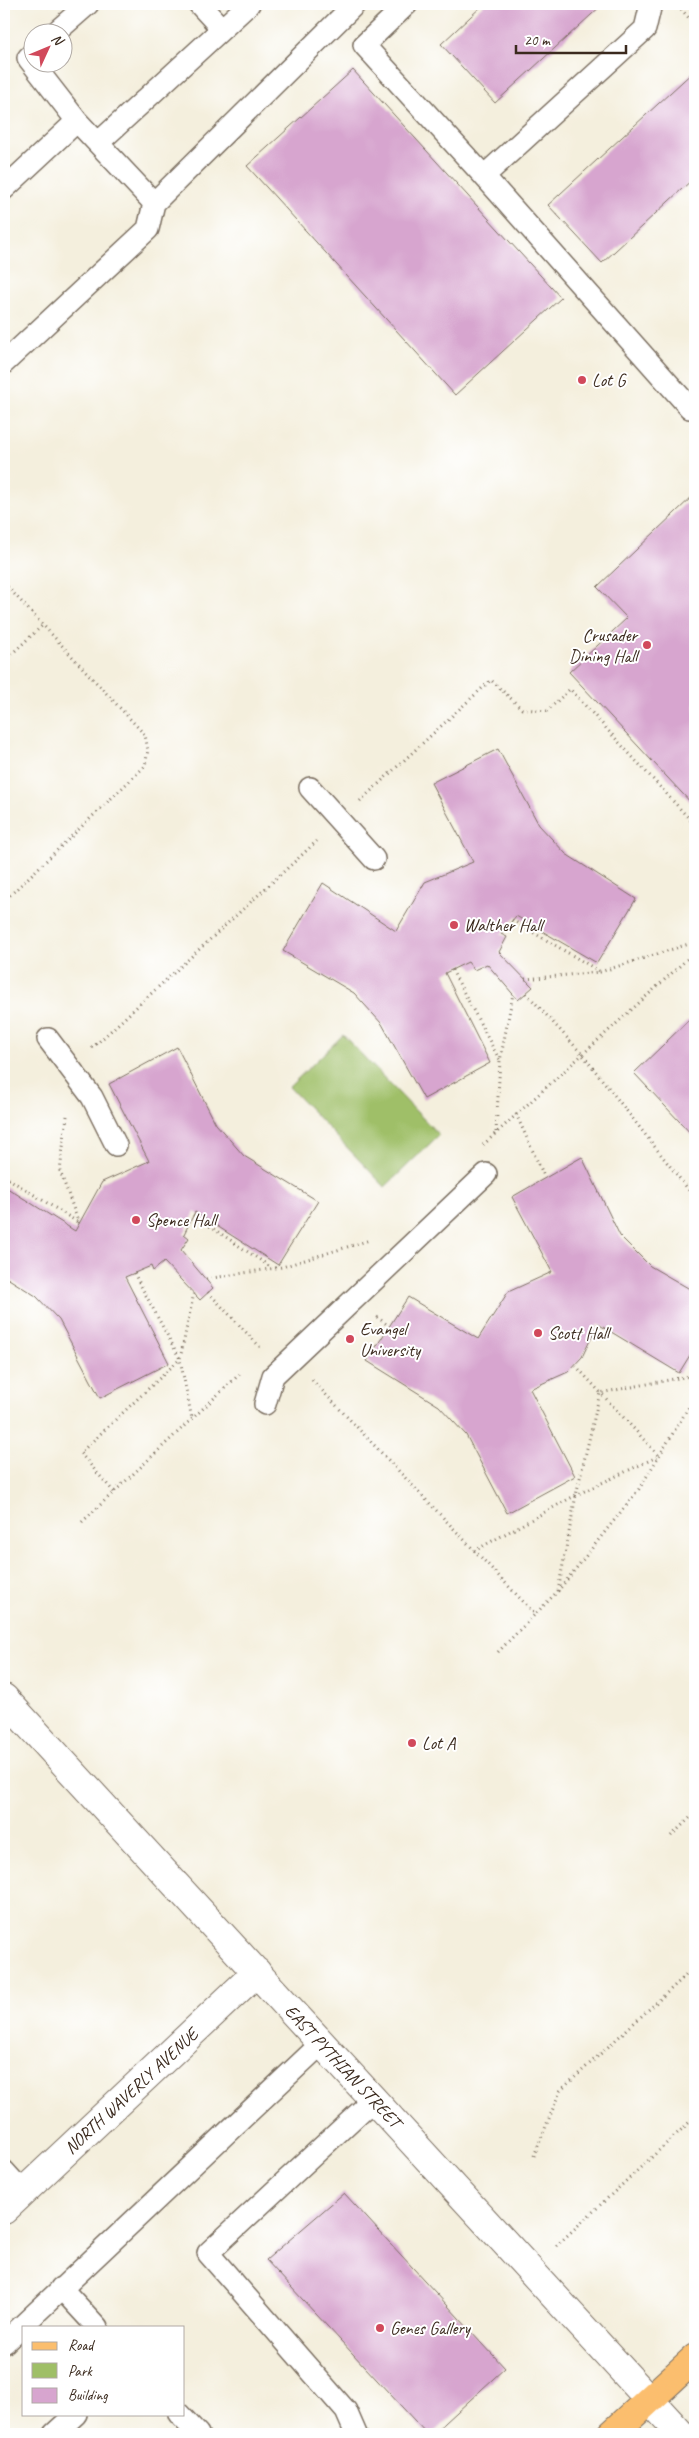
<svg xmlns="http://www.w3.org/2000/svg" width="699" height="2438" font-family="Caveat,sans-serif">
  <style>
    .green { fill: #9fbf67; stroke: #6d7442 }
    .building { fill: #d7a5cf }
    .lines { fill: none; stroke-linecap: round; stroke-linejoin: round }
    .service-casing { stroke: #7c6f61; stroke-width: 24 }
    .minor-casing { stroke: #7c6f61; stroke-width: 30 }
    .primary-casing { stroke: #7c6f61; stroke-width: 30 }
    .path { stroke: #7c6f61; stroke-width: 3; stroke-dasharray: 1 4; stroke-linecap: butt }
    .service { stroke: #fff; stroke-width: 21 }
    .minor { stroke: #fff; stroke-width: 28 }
    .primary { stroke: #fbbe6e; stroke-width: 28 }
    .poi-dot { fill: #d1495b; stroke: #fff; stroke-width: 2 }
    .labels { text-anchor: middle; stroke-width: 4; stroke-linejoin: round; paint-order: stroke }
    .poi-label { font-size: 18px; fill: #3b2a1e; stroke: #fff; text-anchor: start }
    .street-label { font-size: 18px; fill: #3b2a1e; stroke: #fff }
  </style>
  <rect width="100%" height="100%" fill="#fff"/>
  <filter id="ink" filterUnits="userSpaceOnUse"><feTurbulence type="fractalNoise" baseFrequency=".02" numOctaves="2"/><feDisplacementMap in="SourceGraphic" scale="10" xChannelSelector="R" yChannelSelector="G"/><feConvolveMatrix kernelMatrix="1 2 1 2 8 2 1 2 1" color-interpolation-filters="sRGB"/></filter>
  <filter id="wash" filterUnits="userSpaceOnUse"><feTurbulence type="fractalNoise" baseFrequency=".0096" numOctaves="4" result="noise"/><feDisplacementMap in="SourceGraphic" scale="20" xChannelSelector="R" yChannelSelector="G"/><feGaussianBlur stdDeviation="1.12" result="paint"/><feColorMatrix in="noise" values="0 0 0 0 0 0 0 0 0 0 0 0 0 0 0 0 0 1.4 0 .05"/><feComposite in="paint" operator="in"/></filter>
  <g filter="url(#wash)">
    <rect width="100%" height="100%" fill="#f4efdd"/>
    <path class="green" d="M343,1035L439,1135L385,1187L289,1087Z"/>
    <g id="blocks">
      <path class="building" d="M484,4H603L495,103L441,44Z
        M353,70L561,298L455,395L247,166Z
        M695,70V177L602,263L548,205Z
        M695,494V807L569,672L627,618L597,587Z
        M498,749L539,825L566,854L636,899L597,963L516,916L501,934L507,937L499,952L533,987L518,1000L487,964L474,970L468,962L445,973L490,1063L424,1099L382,1024L354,993L283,951L323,883L396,931L425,882L473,862L431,783Z
        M695,1014V1138L634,1073Z
        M177,1047L216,1124L244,1156L318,1201L278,1265L195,1212L184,1234L189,1238L181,1250L213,1288L200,1300L164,1262L153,1271L151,1266L125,1277L169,1363L100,1398L59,1320L36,1296L4,1276V1186L75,1231L102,1182L149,1161L109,1084Z
        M582,1157L620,1236L650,1266L695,1292V1347L679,1373L598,1324L582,1357L568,1372L530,1389L575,1476L507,1513L466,1435L439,1406L367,1361L408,1297L478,1339L508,1292L552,1272L512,1197Z
        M344,2193L505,2368L433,2434H427L266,2260Z"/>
    </g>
  </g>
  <g filter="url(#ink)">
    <use href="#blocks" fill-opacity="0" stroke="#7c6f61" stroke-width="1"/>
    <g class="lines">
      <g class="service-casing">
        <path id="service" d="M407,4L364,45L484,176L645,29L651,4
          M222,29L249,4
          M56,32L88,4
          M32,54L28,58L77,121
          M98,143L222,29L199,4
          M484,176L690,408
          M4,189L77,121L154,203L148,229L4,363
          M154,203L355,4
          M310,788L374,859
          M48,1039L92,1097L116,1145
          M265,1404L273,1376L486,1174
          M4,2171L23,2192
          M61,2288L97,2327
          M4,2343L322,2043
          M179,2414L198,2434
          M54,2434L76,2414
          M356,2434L346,2411L208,2253L374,2099"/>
      </g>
      <g class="minor-casing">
        <path id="minor" d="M4,1698L681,2434
          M4,2210L257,1972"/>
      </g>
      <g class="primary-casing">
        <path id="primary" d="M612,2434L695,2358"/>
      </g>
      <path class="path" d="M681,9L695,25
        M4,583L145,735L148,750L145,766L4,901
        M4,661L43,625
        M360,801L491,680L522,709L547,711L570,689L695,825
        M512,920L599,971
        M452,970L500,1061
        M525,979L600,972L695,942
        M526,993L582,1054L695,1198
        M92,1048L317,841
        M516,1114L545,1178
        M67,1116L60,1171L79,1224
        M496,1132L500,1061L513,994
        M483,1145L695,952
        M4,1176L79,1223
        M193,1215L272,1268
        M134,1273L180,1359L192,1419
        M206,1279L282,1267L370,1240
        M208,1292L260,1347
        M377,1317L389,1326
        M312,1380L535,1614
        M114,1492L80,1453L180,1359L194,1293
        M82,1522L242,1372
        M474,1551L576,1495L659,1456L575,1365
        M558,1591L576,1495L600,1393L695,1375
        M498,1652L558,1591L639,1489L695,1397
        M671,1836L695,1813
        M534,2156L560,2091L695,1967
        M556,2246L695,2117"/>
      <use href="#service" class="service"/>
      <use href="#minor" class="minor"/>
      <use href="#primary" class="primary"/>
    </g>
  </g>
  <g class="poi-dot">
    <circle cx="582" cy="380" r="5"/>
    <circle cx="647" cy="645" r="5"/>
    <circle cx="454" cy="925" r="5"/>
    <circle cx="136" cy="1220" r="5"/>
    <circle cx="538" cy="1333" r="5"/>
    <circle cx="350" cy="1339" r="5"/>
    <circle cx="412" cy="1743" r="5"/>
    <circle cx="380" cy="2328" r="5"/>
  </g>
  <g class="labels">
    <g class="poi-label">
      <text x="592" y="386">Lot G</text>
      <text x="637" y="641" text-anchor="end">Crusader<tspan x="637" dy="21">Dining Hall</tspan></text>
      <text x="464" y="931">Walther Hall</text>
      <text x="146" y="1226">Spence Hall</text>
      <text x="360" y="1335">Evangel<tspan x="360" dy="21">University</tspan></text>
      <text x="548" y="1339">Scott Hall</text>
      <text x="422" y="1749">Lot A</text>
      <text x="390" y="2334">Genes Gallery</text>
    </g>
    <g class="street-label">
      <text transform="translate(343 2066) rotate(47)" y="6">EAST PYTHIAN STREET</text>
      <text transform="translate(131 2091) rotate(-43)" y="6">NORTH WAVERLY AVENUE</text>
    </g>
  </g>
  <rect width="699" height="2438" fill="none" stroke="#fff" stroke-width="20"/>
  <rect x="22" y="2326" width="162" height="90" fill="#ffffff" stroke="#b1aaa5"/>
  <rect x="32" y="2342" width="25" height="8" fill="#fbbe6e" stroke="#b1aaa5"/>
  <text x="68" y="2350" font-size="15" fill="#3b2a1e">Road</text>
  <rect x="32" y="2363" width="25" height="15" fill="#9fbf67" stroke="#b1aaa5"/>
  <text x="68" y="2376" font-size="15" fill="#3b2a1e">Park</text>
  <rect x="32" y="2388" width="25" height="15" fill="#d7a5cf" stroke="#b1aaa5"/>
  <text x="68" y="2400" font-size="15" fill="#3b2a1e">Building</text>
  <g transform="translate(48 48) rotate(46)"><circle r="24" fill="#ffffff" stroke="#b1aaa5"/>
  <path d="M0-4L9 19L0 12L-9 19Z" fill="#d1495b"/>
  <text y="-8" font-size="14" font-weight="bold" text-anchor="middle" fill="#3b2a1e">N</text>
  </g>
  <path d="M516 45v8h110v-8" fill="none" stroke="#3b2a1e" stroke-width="2.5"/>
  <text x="524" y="45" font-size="15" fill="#3b2a1e" stroke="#ffffff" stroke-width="4" paint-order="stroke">20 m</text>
</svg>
